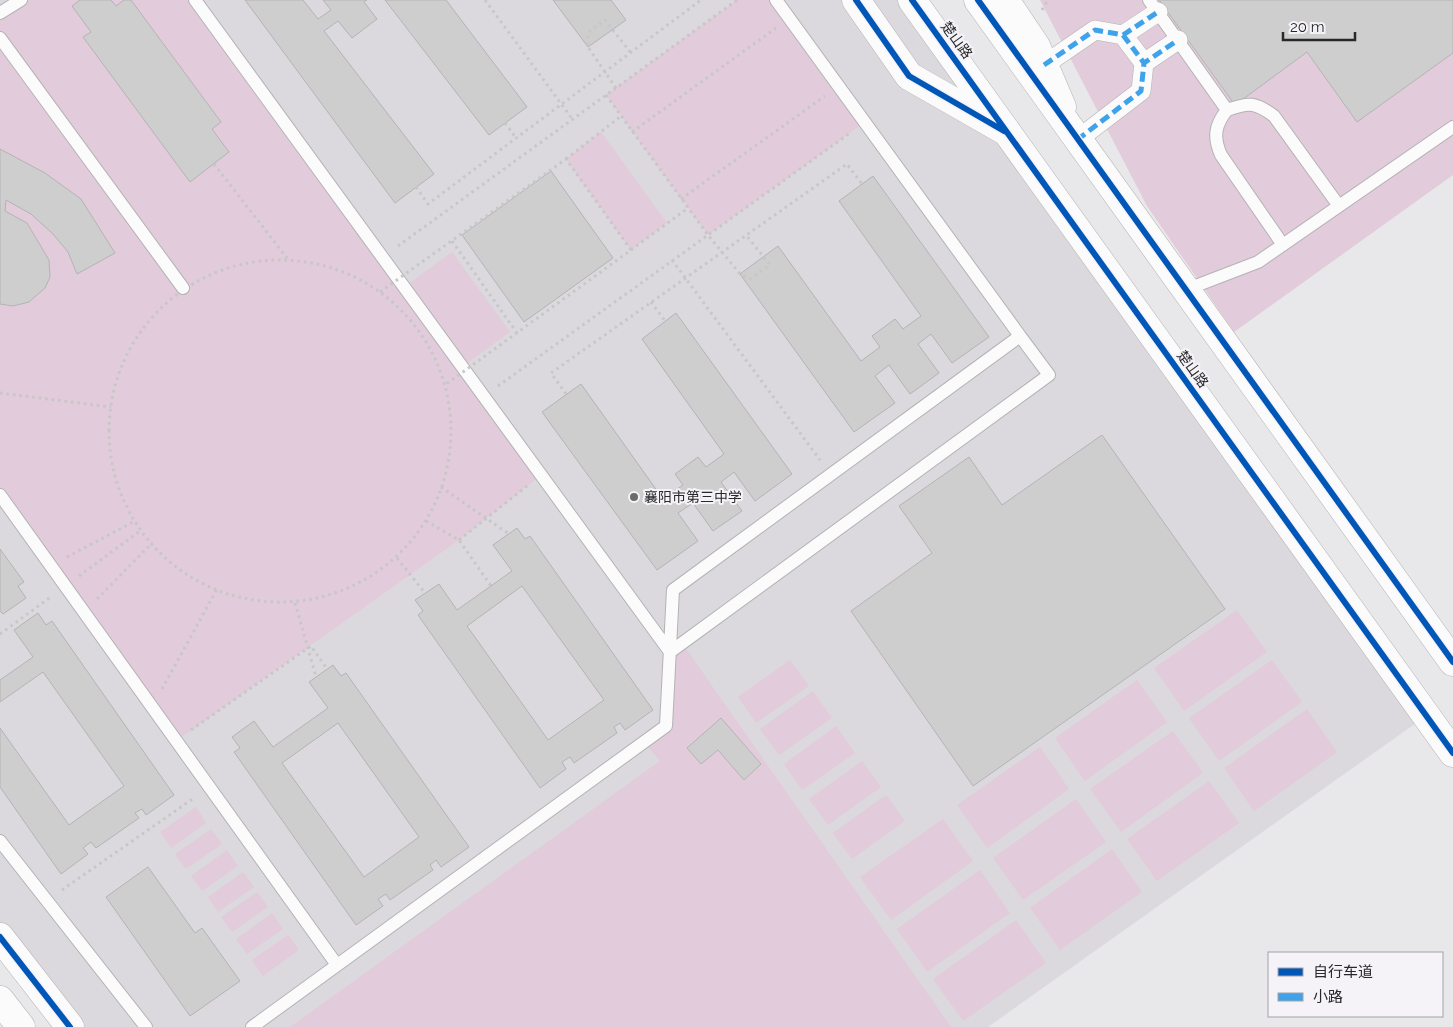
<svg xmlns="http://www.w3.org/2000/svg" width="1453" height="1027" font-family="Raleway,'Noto Sans SC',sans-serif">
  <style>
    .built { fill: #dbd9de }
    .green { fill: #e2cbda }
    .building { fill: #cfcecf; stroke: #b4b3b4; fill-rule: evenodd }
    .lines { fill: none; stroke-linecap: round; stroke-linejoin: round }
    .service-casing { stroke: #b3b3b4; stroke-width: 14 }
    .pedestrian-casing { stroke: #b3b3b4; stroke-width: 20 }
    .tertiary-casing { stroke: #b3b3b4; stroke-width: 29 }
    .secondary-casing { stroke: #b3b3b4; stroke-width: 29 }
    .path { stroke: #c7c7c8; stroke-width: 3; stroke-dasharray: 2.5 4; stroke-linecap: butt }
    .service { stroke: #fcfbfc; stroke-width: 12 }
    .pedestrian { stroke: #fcfbfc; stroke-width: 19 }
    .tertiary { stroke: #fcfbfc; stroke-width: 28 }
    .secondary { stroke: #fcfbfc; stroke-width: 28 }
    .path-bridge { stroke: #c7c7c8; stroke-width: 3; stroke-dasharray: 2.5 4; stroke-linecap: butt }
    .quiet { stroke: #3ea3eb; stroke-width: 5; stroke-dasharray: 10 5; stroke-linecap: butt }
    .cycleway-casing { stroke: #f5f3f7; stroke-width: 9 }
    .cycleway { stroke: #0057b8; stroke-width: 6 }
    .poi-dot { fill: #6c6b6d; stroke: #f5f3f7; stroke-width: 2 }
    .labels { text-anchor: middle; stroke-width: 4; stroke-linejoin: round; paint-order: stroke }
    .street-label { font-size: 14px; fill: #29282a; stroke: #f5f3f7 }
    .poi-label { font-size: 14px; fill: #29282a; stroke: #f5f3f7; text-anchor: start }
  </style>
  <rect width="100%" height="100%" fill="#e8e7e9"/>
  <path class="built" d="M0,0H915L1426,716L988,1027H70L0,937Z"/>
  <path class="green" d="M21,0H195L404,287L452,252L510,332L462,367L541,475L459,540L176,741L0,495V13Z
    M737,0H776L865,122L708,235L606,95Z
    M1040,0H1453V175L1234,332L1147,206Z
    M601,132L667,223L631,250L566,159Z
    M1237,610L1267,652L1184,711L1154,668Z
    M682,643L951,1027H290L660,761L644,742L666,723L670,652Z
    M790,660L809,686L756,723L738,697Z
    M1272,660L1302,702L1219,761L1189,718Z
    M1137,680L1167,722L1085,781L1055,738Z
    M813,691L832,718L779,755L760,729Z
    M1307,709L1337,752L1254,811L1224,768Z
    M836,726L855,753L802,790L784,764Z
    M1173,731L1203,773L1121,832L1090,789Z
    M1040,747L1069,789L987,848L957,805Z
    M862,761L881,787L828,825L809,799Z
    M1209,781L1239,823L1157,881L1127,839Z
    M886,795L905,821L852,859L833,833Z
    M1076,799L1106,842L1023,900L993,858Z
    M196,807L206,823L171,848L160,832Z
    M943,819L973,861L891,920L860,877Z
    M211,829L222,844L186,869L175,854Z
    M1112,849L1142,892L1060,950L1030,908Z
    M227,850L238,866L202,891L191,876Z
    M980,870L1010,913L927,972L897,929Z
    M243,872L254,887L218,912L208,897Z
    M257,892L268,907L232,932L221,917Z
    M272,913L283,929L247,954L236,939Z
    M1016,920L1046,963L963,1021L933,979Z
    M288,935L299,950L263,976L252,960Z"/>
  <path class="building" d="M80,0H111L116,6L124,0H131L221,122L212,129L229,152L190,182L83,37L91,32L72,6Z
    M245,0H303L318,19L331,10L323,0H367L364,2L377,19L352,38L338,21L324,31L434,174L395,203Z
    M385,0H446L527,107L489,135Z
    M553,0H611L626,20L588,47Z
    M1159,0H1453V53L1357,122L1307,52L1235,105Z
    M0,149L45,173L81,199L115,253L77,274L68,252L53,234L31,214L6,200L5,211L27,223L49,260L50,277L45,288L29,302L13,306L0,304Z
    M551,171L613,258L524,322L462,235Z
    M873,176L989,337L952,363L931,334L918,344L939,373L910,394L889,365L875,376L895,403L854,432L740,274L778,246L861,361L880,347L872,336L895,319L903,329L921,316L839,201Z
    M676,313L792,474L755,501L734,472L721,482L742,511L713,531L693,503L678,513L698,541L657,570L542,412L581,384L663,499L683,485L675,474L698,457L706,467L724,454L642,339Z
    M1102,435L1225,609L973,786L851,611L932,553L899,506L969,457L1002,505Z
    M517,528L525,539L530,536L653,710L625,730L620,723L614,727L617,733L574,763L570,757L562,762L566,769L540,788L418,615L423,611L415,600L439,584L457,610L512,571L493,545ZM522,586L604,700L548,740L467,626Z
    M0,549L24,582L18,586L26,598L3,614L0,611Z
    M38,613L46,625L52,621L174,795L146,815L142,809L135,813L139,818L96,848L91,842L83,848L88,854L61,874L0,787V728L69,825L124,786L43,672L0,702V680L33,657L14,630Z
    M333,665L341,676L346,673L469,847L441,867L436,860L430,865L433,870L390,900L386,894L378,899L383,906L356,925L234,752L240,748L232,737L254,721L273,747L328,708L309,682ZM338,723L419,837L364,877L282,763Z
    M721,718L761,764L744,780L718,750L701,764L687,748Z
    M148,867L195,933L202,928L240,981L190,1016L106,897Z"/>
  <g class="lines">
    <g class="service-casing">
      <path id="service" d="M195,0L670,652L1049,375L1020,336
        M1149,0L1227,110C1215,125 1213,137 1221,155L1283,245
        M0,13L21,0
        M0,38L183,288
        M1227,110C1249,102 1255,102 1274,116L1339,206
        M1185,290L1258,262L1453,127
        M0,495L337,965
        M0,841L146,1027
        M252,1027L666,726L673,590L1020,336L776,0"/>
    </g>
    <g class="pedestrian-casing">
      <path id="pedestrian" d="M1123,35L1144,63
        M1044,65L1095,30L1123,35L1158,12
        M1077,140L1141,91L1144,63L1178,40"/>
    </g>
    <g class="tertiary-casing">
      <path id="tertiary" d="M856,0L909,76L1007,132
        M1005,0L1036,46L1062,107
        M0,937L70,1027
        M0,1000L21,1027"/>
    </g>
    <g class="secondary-casing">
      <path id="secondary" d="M912,0L1453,753
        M978,0L1453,662"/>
    </g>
    <path class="path" d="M485,0L573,120
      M1042,10L1048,0
      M616,88L588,47V33L605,20L631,53
      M606,95L708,235L740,274L750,279L770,265L746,235
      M505,123L516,138
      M632,132L776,28
      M566,159L621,116
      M214,164L287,258
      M681,199L825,96
      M452,241L517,333
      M398,246L737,0
      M631,250L688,208
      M672,260L820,460
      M109 431a171 171 0 1 1 342 0a171 171 0 1 1-342 0Z
      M651,302L665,321
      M498,386L850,133
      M0,393L111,407
      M426,521L459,540L491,586
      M459,540L527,486
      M67,557L135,521
      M397,558L425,593
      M79,576L140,531
      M97,599L152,543
      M0,634L52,596
      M162,689L217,589
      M191,730L311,646L327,669
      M62,890L194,798"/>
    <use href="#service" class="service"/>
    <use href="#pedestrian" class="pedestrian"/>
    <use href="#tertiary" class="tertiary"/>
    <use href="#secondary" class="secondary"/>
    <path class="path-bridge" d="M416,187L428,204L701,0
      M380,292L566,159L631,250L445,385
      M566,394L551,373L847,164L862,184
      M441,487L509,534
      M295,603L316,677"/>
    <path class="quiet" d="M1123,35L1144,63
      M1044,65L1095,30L1123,35L1158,12
      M1077,140L1141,91L1144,63L1178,40"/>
    <g class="cycleway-casing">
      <path id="cycleway" d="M856,0L909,76L1004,131
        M912,0L1453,753
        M978,0L1453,662
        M0,937L70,1027"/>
    </g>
    <use href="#cycleway" class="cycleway"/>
  </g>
  <circle class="poi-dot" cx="634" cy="497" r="5"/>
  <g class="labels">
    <g class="street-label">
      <text transform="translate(957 40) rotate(54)" y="5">楚山路</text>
      <text transform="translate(1193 369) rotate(54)" y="5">楚山路</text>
    </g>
    <g class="poi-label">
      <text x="644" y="502">襄阳市第三中学</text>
    </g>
  </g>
  <rect x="1268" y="952" width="175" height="65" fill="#f5f3f7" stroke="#a3a2a5"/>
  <rect x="1278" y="968" width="25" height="8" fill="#0057b8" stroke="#a3a2a5"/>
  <text x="1313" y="977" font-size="15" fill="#29282a">自行车道</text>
  <rect x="1278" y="993" width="25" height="8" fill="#3ea3eb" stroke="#a3a2a5"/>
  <text x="1313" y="1002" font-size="15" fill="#29282a">小路</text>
  <path d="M1283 32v8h72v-8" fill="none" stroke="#29282a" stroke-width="2.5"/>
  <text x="1290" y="32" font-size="15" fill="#29282a" stroke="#f5f3f7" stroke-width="4" paint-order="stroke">20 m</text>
</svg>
